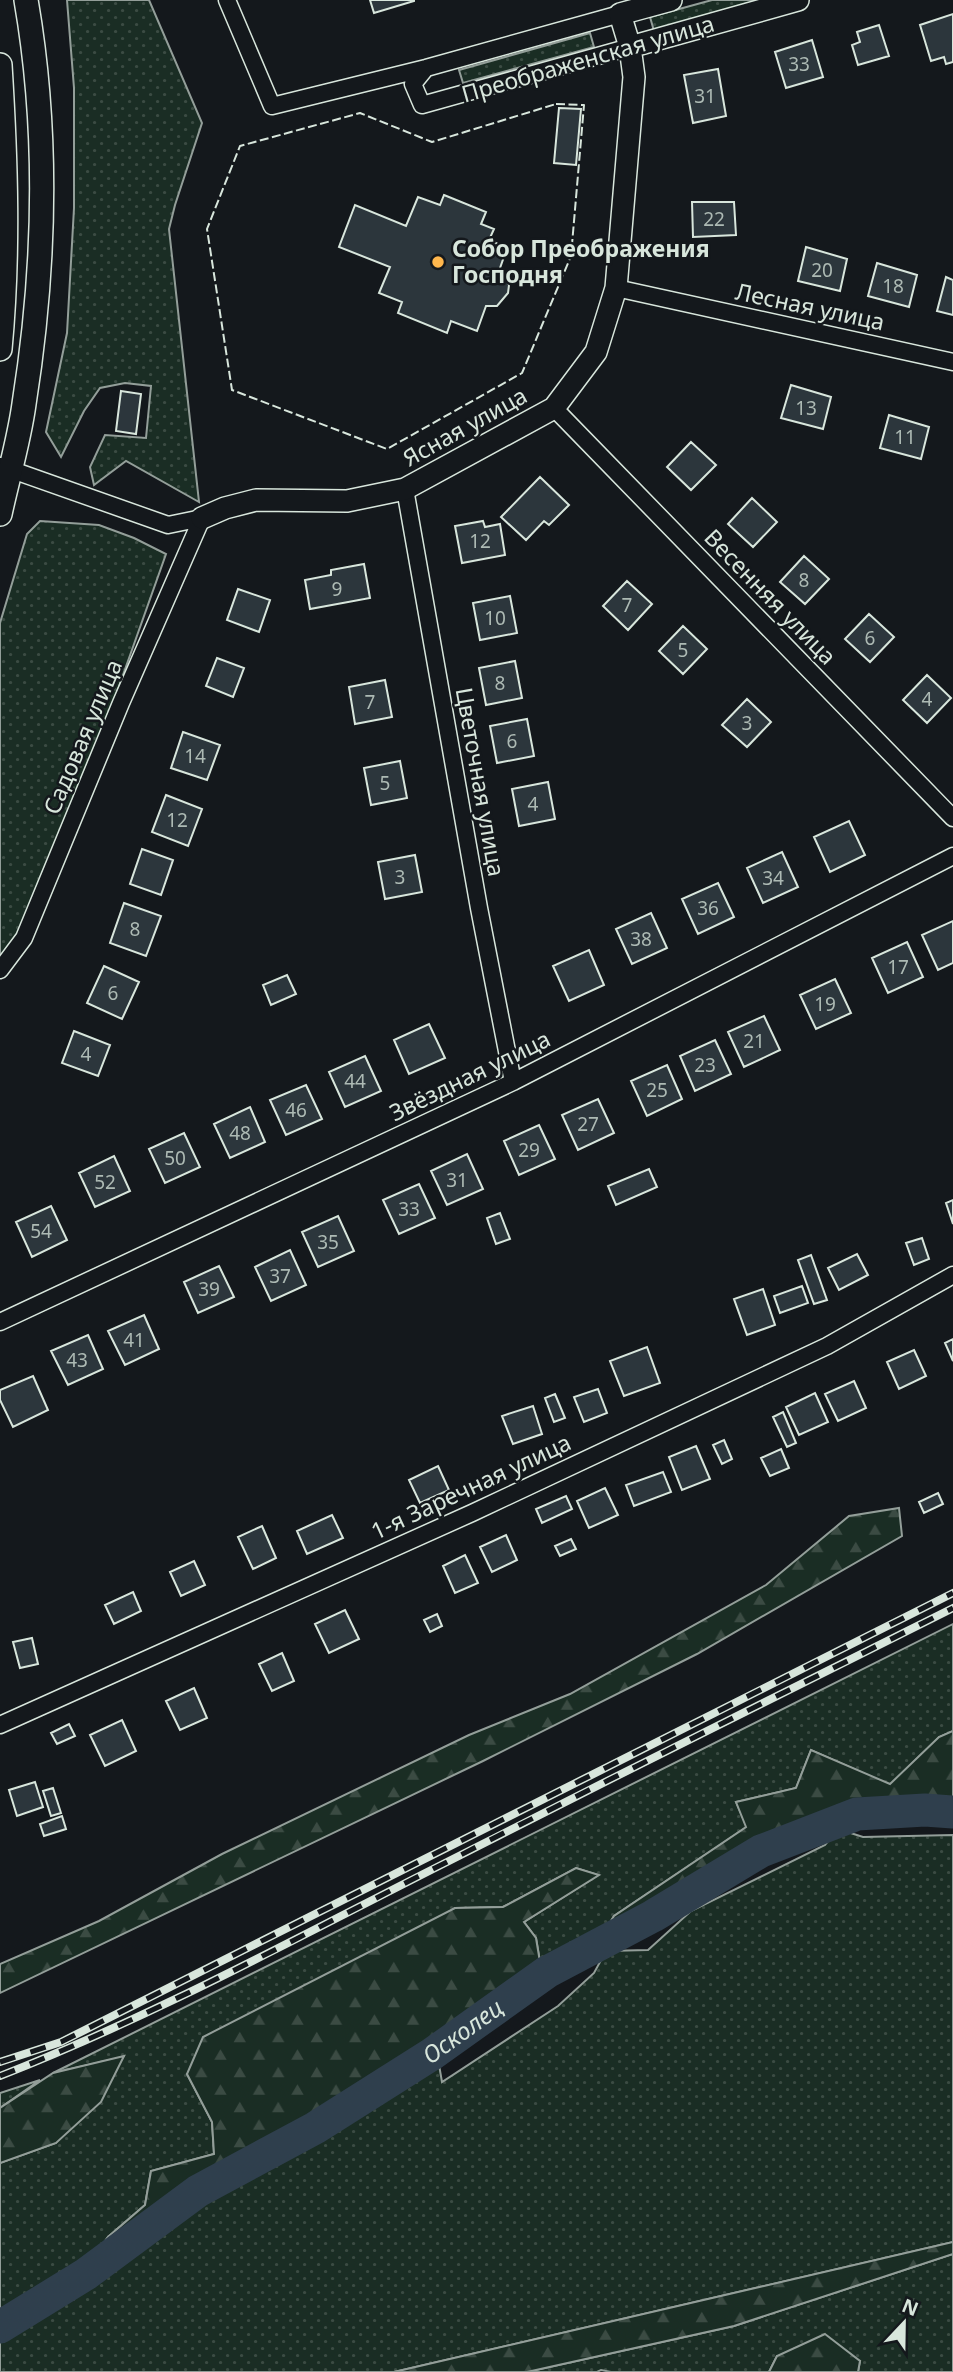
<svg xmlns="http://www.w3.org/2000/svg" width="953" height="2372" font-family="'Noto Sans',sans-serif">
  <style>
    .green { fill: url(#green-dots); stroke: #939e99; stroke-width: 2 }
    .forest { fill: url(#forest-firs); stroke: #939e99; stroke-width: 2 }
    .lines { fill: none; stroke-linecap: round; stroke-linejoin: round }
    .river { stroke: #2f3f4d; stroke-width: 33 }
    .building { fill: #2c363c; stroke: #d8e6dc; stroke-width: 2 }
    .minor-casing { stroke: #d8e6dc; stroke-width: 19 }
    .tertiary-casing { stroke: #d8e6dc; stroke-width: 24 }
    .secondary-casing { stroke: #d8e6dc; stroke-width: 26 }
    .minor { stroke: #14181c; stroke-width: 16 }
    .tertiary { stroke: #14181c; stroke-width: 21 }
    .secondary { stroke: #14181c; stroke-width: 23 }
    .rail-casing { stroke: #d8e6dc; stroke-width: 8 }
    .rail { stroke: #14181c; stroke-width: 5; stroke-dasharray: 16; stroke-linecap: butt }
    .fence { stroke: #d8e6dc; stroke-width: 2; stroke-dasharray: 9 3.5; stroke-linecap: butt }
    .poi-dot { fill: #ffb74d; stroke: #14181c; stroke-width: 2.5 }
    .labels { text-anchor: middle; stroke-width: 5; stroke-linejoin: round; paint-order: stroke }
    .number-label { font-size: 19px; fill: #adbab4 }
    .street-label { font-size: 23px; fill: #d8e6dc; stroke: #14181c }
    .poi-label { font-size: 23px; font-weight: bold; fill: #d8e6dc; stroke: #14181c; text-anchor: start }
    .water-label { font-size: 24px; font-style: italic; fill: #d8e6dc; stroke: #14181c }
  </style>
  <defs>
    <pattern id="green-dots" width="8" height="8" patternUnits="userSpaceOnUse" patternTransform="scale(1.75)"><rect width="8" height="8" fill="#1a2d24"/><path d="M2 2h.1M6 6h.1" fill="none" stroke="#3b4b43" stroke-width="1.8" stroke-linecap="round"/></pattern>
    <pattern id="forest-firs" width="22" height="20" patternUnits="userSpaceOnUse" patternTransform="scale(1.75)"><rect width="22" height="20" fill="#1a2d24"/><path d="M5 1l3.5 6h-7zM16 11l3.5 6h-7z" fill="#3b4b43"/></pattern>
  </defs>
  <rect width="100%" height="100%" fill="#14181c"/>
  <path class="green" d="M67,0H149L202,123L175,205L169,229L199,502L126,461L94,485L90,467L105,435L146,438L151,386L125,383L100,388L84,411L61,457L46,432L67,333L74,208V88Z
    M712,0H766L654,31L650,17Z
    M590,33L594,47L463,83L459,70Z
    M40,521L99,525L134,538L166,554L63,844L0,970V623L27,534Z
    M953,1624V1731L939,1737L890,1785L811,1750L796,1788L736,1802L747,1827L614,1916L601,1938L541,1968L536,1938L524,1922L598,1875L576,1868L503,1907L455,1908L187,2074L212,2122L214,2154L151,2171L145,2205L108,2237L101,2247L104,2251L89,2260L70,2278L0,2321V2163L56,2143L123,2057L53,2073Z
    M838,1829L863,1837L953,1835V2242L394,2372H0V2331L92,2276L204,2195L318,2132L438,2059L442,2082L558,2006L594,1973L606,1951L648,1950L691,1911L825,1845Z
    M40,2080L0,2108V2093Z
    M953,2254V2372H858L860,2361L777,2356L769,2372H611L601,2370L597,2372H527L734,2326Z"/>
  <path class="forest" d="M899,1508L902,1536L697,1654L483,1761L0,1993V1964L99,1921L222,1854L469,1735L570,1694L766,1585L849,1516Z
    M953,1731V1807L856,1809L757,1847L651,1912L601,1938L614,1916L746,1827L736,1802L796,1788L811,1750L890,1784L939,1737Z
    M576,1868L599,1875L524,1922L536,1938L541,1968L428,2048L313,2122L195,2187L104,2251L101,2247L108,2237L145,2205L151,2171L214,2154L212,2122L187,2074L203,2037L455,1908L503,1907Z
    M124,2056L101,2102L56,2143L0,2163V2108L53,2073Z
    M953,2242V2254L734,2326L527,2372H394Z
    M825,2334L860,2361L858,2372H769L777,2356Z"/>
  <g class="lines">
    <path class="river" id="s1" d="M0,2327L86,2274L198,2191L315,2128L432,2054L547,1972L653,1916L761,1851L857,1814L925,1810L953,1812"/>
  </g>
  <path class="building" d="M370,0H414V1L374,13Z
    M953,14V62L946,64L944,57L931,61L920,25Z
    M879,25L889,56L858,65L852,45L860,42L857,32Z
    M812,40L823,77L786,88L775,52Z
    M718,69L726,116L693,123L684,75Z
    M559,108L581,109L576,165L554,163Z
    M444,195L486,212L481,224L494,229L489,240L507,248L499,271L506,277L509,285L508,293L497,306H486L477,331L451,321L447,333L398,313L402,302L379,293L390,267L339,247L355,205L406,226L418,197L440,205Z
    M692,202H734L736,235L693,237Z
    M806,247L847,259L840,291L798,281Z
    M877,263L917,275L909,307L868,296Z
    M946,277L953,280V315L937,311Z
    M791,385L831,397L823,429L781,418Z
    M121,391L141,394L136,434L116,431Z
    M889,415L929,427L921,459L880,448Z
    M691,442L716,465L691,490L667,467Z
    M540,477L569,505L549,525L544,521L526,540L501,517Z
    M752,498L777,522L753,547L728,524Z
    M483,521L485,527L500,524L505,555L462,563L455,526Z
    M804,556L829,579L805,604L780,582Z
    M364,564L370,598L310,609L305,580L331,575V570Z
    M627,581L652,604L628,630L603,606Z
    M238,589L270,600L259,632L227,620Z
    M510,596L517,633L480,640L473,603Z
    M869,614L894,637L870,662L845,639Z
    M683,626L707,649L683,674L659,651Z
    M217,658L244,668L233,697L206,686Z
    M515,661L522,698L486,705L479,668Z
    M927,675L951,698L927,723L903,700Z
    M385,680L392,717L355,724L349,687Z
    M747,699L771,722L747,747L722,725Z
    M527,719L534,756L497,763L490,726Z
    M183,732L220,745L207,780L171,768Z
    M400,761L407,798L371,805L364,768Z
    M548,782L555,819L519,826L512,789Z
    M166,795L202,809L188,846L152,832Z
    M849,821L865,855L830,872L814,837Z
    M142,849L173,860L161,895L130,884Z
    M782,852L798,887L763,903L747,868Z
    M415,855L422,892L385,899L378,862Z
    M718,883L734,917L698,934L682,899Z
    M124,903L161,916L146,956L110,943Z
    M651,913L667,948L632,964L616,929Z
    M953,921V963L938,970L922,935Z
    M907,942L923,977L888,993L872,958Z
    M589,950L604,985L569,1001L553,966Z
    M104,966L139,982L122,1019L87,1003Z
    M287,975L296,994L271,1005L263,985Z
    M835,979L851,1013L816,1029L800,995Z
    M764,1016L780,1050L744,1067L728,1032Z
    M429,1024L445,1058L409,1074L394,1040Z
    M74,1031L110,1045L98,1076L62,1063Z
    M715,1040L731,1074L695,1091L680,1056Z
    M365,1056L381,1091L345,1107L329,1072Z
    M667,1065L682,1099L647,1116L631,1081Z
    M306,1085L322,1119L286,1135L270,1100Z
    M598,1099L614,1133L578,1150L562,1115Z
    M250,1107L265,1142L230,1158L214,1124Z
    M539,1125L555,1159L519,1175L504,1141Z
    M184,1133L200,1167L165,1183L149,1149Z
    M467,1154L483,1189L447,1205L431,1171Z
    M114,1156L130,1191L95,1207L79,1173Z
    M649,1169L657,1187L616,1205L608,1186Z
    M419,1184L435,1218L399,1234L383,1200Z
    M953,1200V1224L946,1203Z
    M51,1206L67,1240L32,1257L16,1222Z
    M500,1213L510,1239L496,1244L487,1218Z
    M338,1216L354,1251L318,1267L302,1232Z
    M922,1238L929,1259L914,1265L906,1243Z
    M290,1250L306,1285L271,1301L255,1267Z
    M857,1254L868,1275L839,1290L828,1268Z
    M811,1255L827,1300L814,1304L798,1260Z
    M219,1266L234,1297L198,1313L184,1282Z
    M802,1286L808,1303L780,1313L774,1296Z
    M763,1289L775,1325L747,1335L734,1299Z
    M144,1315L159,1349L125,1365L108,1331Z
    M88,1335L103,1369L68,1385L51,1351Z
    M953,1339V1361L945,1343Z
    M647,1347L660,1383L624,1396L610,1361Z
    M914,1350L926,1376L899,1389L887,1362Z
    M33,1376L48,1410L13,1427L0,1400V1390Z
    M854,1381L866,1408L838,1421L825,1394Z
    M598,1389L607,1413L584,1422L574,1397Z
    M815,1393L828,1422L799,1435L786,1407Z
    M555,1394L565,1418L554,1422L545,1398Z
    M533,1406L542,1434L513,1444L502,1416Z
    M783,1412L796,1443L787,1447L773,1417Z
    M724,1440L732,1459L722,1464L713,1445Z
    M696,1446L710,1479L682,1490L669,1457Z
    M781,1449L789,1468L770,1476L761,1458Z
    M438,1466L449,1490L420,1503L409,1480Z
    M663,1472L671,1492L634,1506L626,1485Z
    M605,1488L618,1515L589,1528L577,1501Z
    M938,1493L943,1504L924,1513L919,1502Z
    M566,1496L572,1509L542,1523L536,1509Z
    M332,1515L343,1538L307,1554L297,1531Z
    M262,1526L276,1558L253,1569L238,1537Z
    M506,1535L517,1560L492,1572L480,1547Z
    M571,1539L576,1549L560,1556L555,1546Z
    M465,1555L478,1583L455,1593L443,1566Z
    M194,1561L205,1585L181,1596L170,1572Z
    M133,1592L141,1611L114,1624L105,1605Z
    M345,1610L359,1639L329,1653L315,1624Z
    M437,1614L442,1626L430,1632L424,1620Z
    M32,1638L38,1664L20,1668L13,1642Z
    M282,1653L294,1681L272,1691L259,1664Z
    M194,1688L207,1718L180,1730L166,1701Z
    M122,1720L136,1751L105,1766L90,1735Z
    M69,1724L75,1736L57,1744L51,1733Z
    M35,1782L43,1807L17,1816L9,1790Z
    M53,1788L61,1813L51,1816L43,1791Z
    M62,1816L66,1829L44,1836L40,1824Z"/>
  <g class="lines">
    <g class="minor-casing">
      <path id="minor" d="M227,0L272,106L426,68L620,14
        M426,68L413,84L422,105L630,47
        M616,288L953,362
        M554,408L953,818
        M1,466L168,525L202,518
        M405,489L479,908L513,1082
        M0,970L24,938L121,703L202,518
        M0,1322L513,1082L953,856
        M0,1725L472,1513L827,1346L953,1275"/>
    </g>
    <g class="tertiary-casing">
      <path id="tertiary" d="M630,47L798,0
        M202,518L225,508L256,500L347,501L405,489L554,408L596,352L616,288L634,77L630,47L620,14L671,0"/>
    </g>
    <g class="secondary-casing">
      <path id="secondary" d="M0,65C6,160 9,255 0,349
        M0,514C8,477 19,441 24,404C45,271 49,133 26,0"/>
    </g>
    <use href="#minor" class="minor"/>
    <use href="#tertiary" class="tertiary"/>
    <use href="#secondary" class="secondary"/>
    <g class="rail-casing">
      <path id="rail" d="M0,2062L61,2042L953,1593
        M0,2076C154,2016 300,1936 447,1862C615,1776 784,1693 953,1608"/>
    </g>
    <use href="#rail" class="rail"/>
    <path class="fence" d="M556,104L584,105L571,256L522,373L387,449L232,390L207,229L240,146L360,113L432,142Z"/>
  </g>
  <circle class="poi-dot" cx="438" cy="262" r="7"/>
  <g class="labels">
    <g class="number-label">
      <text x="799" y="71">33</text>
      <text x="705" y="103">31</text>
      <text x="714" y="226">22</text>
      <text x="822" y="277">20</text>
      <text x="893" y="293">18</text>
      <text x="806" y="415">13</text>
      <text x="905" y="444">11</text>
      <text x="480" y="548">12</text>
      <text x="804" y="587">8</text>
      <text x="337" y="596">9</text>
      <text x="627" y="612">7</text>
      <text x="495" y="625">10</text>
      <text x="870" y="645">6</text>
      <text x="683" y="657">5</text>
      <text x="500" y="690">8</text>
      <text x="927" y="706">4</text>
      <text x="370" y="709">7</text>
      <text x="747" y="730">3</text>
      <text x="512" y="748">6</text>
      <text x="195" y="763">14</text>
      <text x="385" y="790">5</text>
      <text x="533" y="811">4</text>
      <text x="177" y="827">12</text>
      <text x="400" y="884">3</text>
      <text x="773" y="885">34</text>
      <text x="708" y="915">36</text>
      <text x="135" y="936">8</text>
      <text x="641" y="946">38</text>
      <text x="898" y="974">17</text>
      <text x="113" y="1000">6</text>
      <text x="825" y="1011">19</text>
      <text x="754" y="1048">21</text>
      <text x="86" y="1061">4</text>
      <text x="705" y="1072">23</text>
      <text x="355" y="1088">44</text>
      <text x="657" y="1097">25</text>
      <text x="296" y="1117">46</text>
      <text x="588" y="1131">27</text>
      <text x="240" y="1140">48</text>
      <text x="529" y="1157">29</text>
      <text x="175" y="1165">50</text>
      <text x="457" y="1187">31</text>
      <text x="105" y="1189">52</text>
      <text x="409" y="1216">33</text>
      <text x="41" y="1238">54</text>
      <text x="328" y="1249">35</text>
      <text x="280" y="1283">37</text>
      <text x="209" y="1296">39</text>
      <text x="134" y="1347">41</text>
      <text x="77" y="1367">43</text>
    </g>
    <g class="street-label">
      <text transform="translate(588 59) rotate(-16)" y="8">Преображенская улица</text>
      <text transform="translate(810 307) rotate(12)" y="8">Лесная улица</text>
      <text transform="translate(465 427) rotate(-29)" y="8">Ясная улица</text>
      <text transform="translate(770 597) rotate(46)" y="8">Весенняя улица</text>
      <text transform="translate(83 737) rotate(-67)" y="8">Садовая улица</text>
      <text transform="translate(480 782) rotate(80)" y="8">Цветочная улица</text>
      <text transform="translate(470 1076) rotate(-26)" y="8">Звёздная улица</text>
      <text transform="translate(471 1487) rotate(-25)" y="8">1-я Заречная улица</text>
    </g>
    <g class="poi-label">
      <text x="452" y="257">Собор Преображения<tspan x="452" dy="26">Господня</tspan></text>
    </g>
    <g class="water-label">
      <text dy="8" stroke="none"><textPath href="#s1" startOffset="550">Осколец</textPath></text>
    </g>
  </g>
  <g transform="translate(904 2323) rotate(22)" stroke="#14181c" stroke-width="5" paint-order="stroke">
  <path d="M0-5L12 26L0 18L-12 26Z" fill="#d8e6dc"/>
  <text y="-10" font-size="19" font-weight="bold" text-anchor="middle" fill="#d8e6dc">N</text>
  </g>
</svg>
